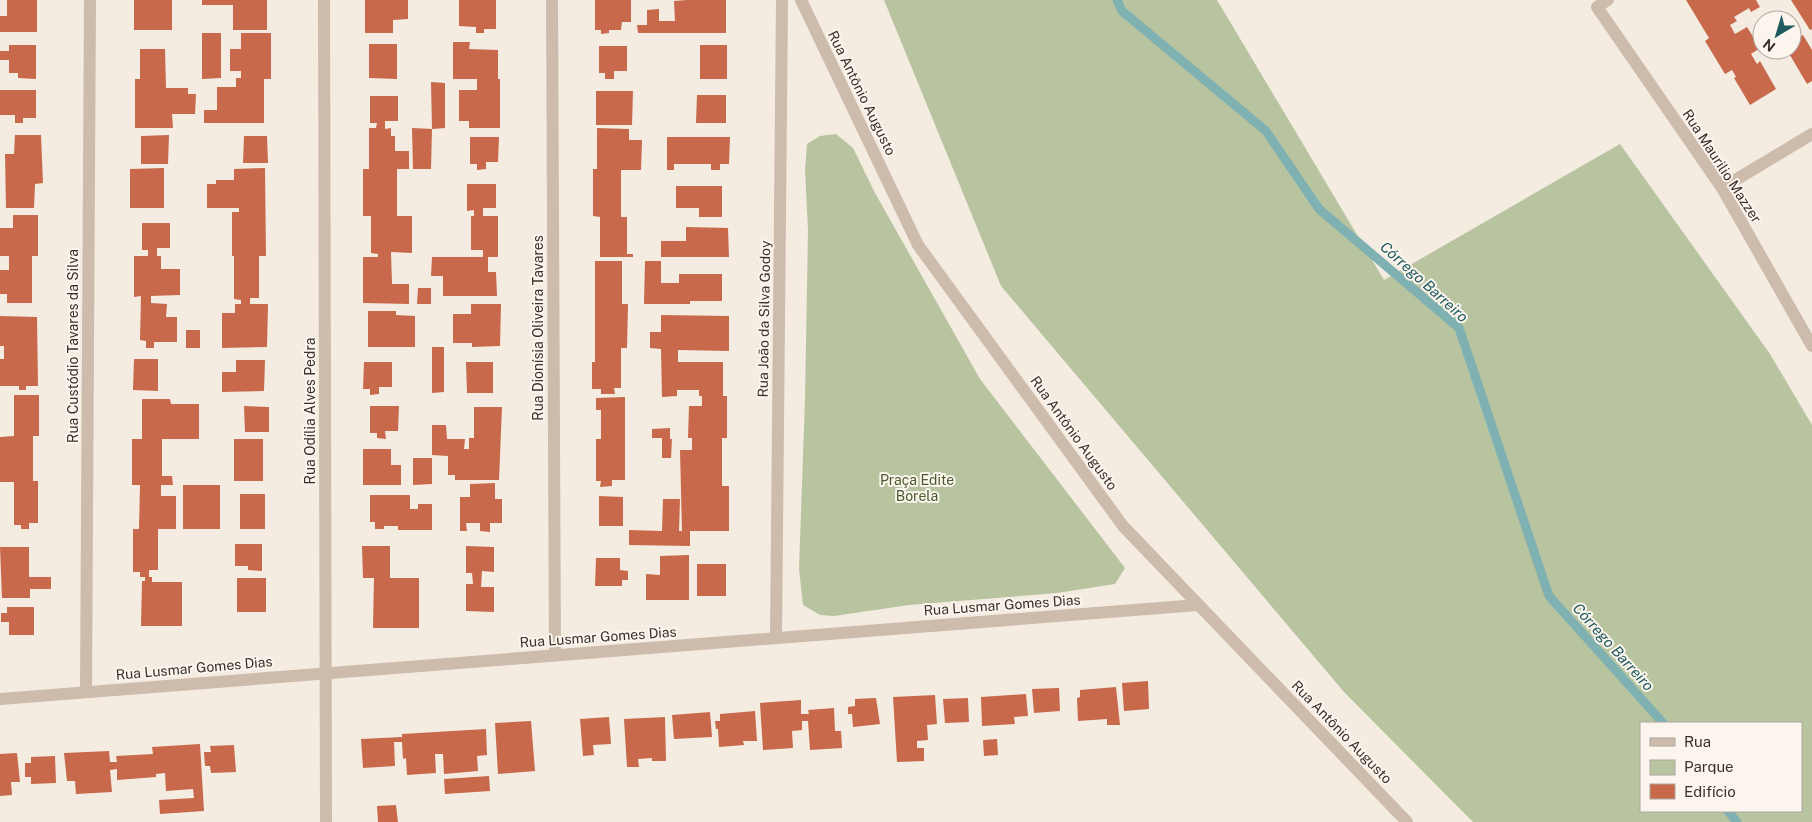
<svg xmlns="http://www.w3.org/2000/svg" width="1812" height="822" font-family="'Public Sans',sans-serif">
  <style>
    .green { fill: #b8c4a0; fill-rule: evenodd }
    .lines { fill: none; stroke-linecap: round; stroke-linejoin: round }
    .stream { stroke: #7fb0b2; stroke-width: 9 }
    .building { fill: #c8694b }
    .street { stroke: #cdbbac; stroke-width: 12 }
    .labels { text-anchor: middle; stroke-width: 4; stroke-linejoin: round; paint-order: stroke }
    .street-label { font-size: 14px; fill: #3b302b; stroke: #fbf5ee }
    .park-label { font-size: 14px; fill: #4a5a2e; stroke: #fbf5ee }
    .water-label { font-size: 15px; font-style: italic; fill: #1f5a5e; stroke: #fbf5ee }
  </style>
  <rect width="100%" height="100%" fill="#f4ebe1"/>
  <path class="green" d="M884,0H1217L1384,280L1620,144L1770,354L1812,425V822H1473L1344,692L1001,286ZM1641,723H1801V811H1641Z
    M836,134L853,148L875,193L980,379L1125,568L1115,584L1057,593L909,605L834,616L820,615L803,605L799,569L805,399L808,230L805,170L807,144L820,136Z"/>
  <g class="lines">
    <path class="stream" d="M1117,0L1122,11L1266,131L1319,209L1459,328L1549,596L1663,723
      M1728,811L1737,822"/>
  </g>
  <path class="building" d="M7,0H37V32H0V16H7Z
    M134,0H172V30H134Z
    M202,0H267V30H233V5H202Z
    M365,0H408V19L393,20V33H365Z
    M459,0H496V29H484V33H476V27L459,26Z
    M595,0H631V22H622L621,30H609V33L601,34V30H595Z
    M687,0H726V33H638L637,25H647V10L659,9V21H675L674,1Z
    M1686,0H1756L1760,7L1751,12L1749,8L1734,17L1737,21L1730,25L1735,34L1747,27L1760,48L1751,54L1757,64L1760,61L1776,89L1750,105L1734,78L1736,77L1732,70L1725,74L1705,41L1709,38Z
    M1791,0H1812V29L1810,30Z
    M202,33H221V78L202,79Z
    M241,33H271V79H264V123H204V110H217V87H236V78H241V71H230V49H241Z
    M1803,35L1812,50V81L1807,84L1787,50H1792V41Z
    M453,42H470L469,49L498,50V79H500V128H469V121H459V90H477V79H453Z
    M369,44H397V79L369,78Z
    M9,45H36V79L18,78V73H9V60H0V51H9Z
    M700,45H727V79H700Z
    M599,46H627V71H614V79H605V73H599Z
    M140,49H165L166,88H188V94H196L195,114H172L173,128H135V79H140Z
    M431,82L445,83V128L432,129Z
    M0,90H36V118H23V123H15V115H0Z
    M596,91H633L632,125H596Z
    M697,95H726V123H696Z
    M370,96H398V121H385V129L391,128V136H395V151H409V169H397V216H412V253L391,252L392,284H409V304L363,303V257H378V254L371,253V216H363V169H369V128H376L377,123H370Z
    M412,128L432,129L431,169H413Z
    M597,128L629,129V140H642L641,170H621V217H627V254H633V257H600V217L593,216V169H597Z
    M15,135H41L43,183L35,184L34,208H6L5,154H14Z
    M169,135L168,164H141V136Z
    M244,136H267L268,163H243Z
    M470,137H499L498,162H486V169L477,170V164H470Z
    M667,137H730L729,164H720V170H711V164H674V170H667Z
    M164,168V208H130V169Z
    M265,168L266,256H259V298H250V304H268L267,347L222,348V313H235V304H241V300L234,299V256H232V212H239V208H207V184H216V180H234V169Z
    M467,184H496V208H483V216H498V257H488V272H496L497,296H443V276H431L432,257H483V250H471V216H474V210L467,211Z
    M676,186H722V217H699V208H676Z
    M13,215H38V256H32V303H7V294H0V270H9V256H0V228H13Z
    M142,223H170V248H157V256H161V269H180V295L151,296V303L167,304L166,317H177V342H154V348H146V341L140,340L141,296L134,297V256H148V250H142Z
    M686,227L728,228L729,257H661V241H686Z
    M595,261H622V304H628L627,348H621V388H614L615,394H601V389H592V362H595Z
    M645,261H661V283H679V274H722V301H690V304H644Z
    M418,288H431V304H417Z
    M471,304H501L500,346L472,347V343H453V314H471Z
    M368,311H396V315L415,316V347H368Z
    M661,315L729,316V351L678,350V362H723V396H727V438H722V486H729V531H690V546L629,545V530L662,531L663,499H680L679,531H682L680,450H692V438H688L689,406H702V396H699V390H677V396L662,397L661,349L650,348V332H661Z
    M0,316L37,317L38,386H26V390H19V386H0V359H4V346H0Z
    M186,330H200V348H186Z
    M432,347H444V392L432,393Z
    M134,359H158V391L133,390Z
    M236,360H265L264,391L222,392V372H236Z
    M364,362H392V387H379V394L370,395V389H363Z
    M466,362H493V393H467Z
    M14,395H39V436H33V481H38V523H29V529H21V525H14V482H0V437L14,436Z
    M625,397V480H612V486L600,487L601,481H596V439H601V410H596V398Z
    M142,399H170L171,404H199V439H162V476H172L173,485H161V496H176V529H158V570H149V577H152V582H182V626H141L142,581H145V577H140V572H133V529H139L140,485H132V439H142Z
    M244,406L269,407V432H245Z
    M370,406H399L398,431H385L386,439L377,438V433H370Z
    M474,407H502L499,480H455V475H448V456L432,455V425H446L447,439H465L464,449H469V438H474Z
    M670,428V439H672L671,458H662V438H652V429Z
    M234,439H263V481H234Z
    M363,449H391V465H401V485H363Z
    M413,458H432V484L413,485Z
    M495,483V499H502V523H490V532L480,531V523H466L467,531H460V497H470V484Z
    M183,485H220V529H183Z
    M240,494H265V529H240Z
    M370,495H410V509H418V504H432V530H398V526H384V529H375V522H370Z
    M599,496L623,497V526H599Z
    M235,544H262V571L248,570V566H235Z
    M362,546H390V578H419V628H373L374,578H363Z
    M466,546L494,547V572L482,571L481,587H494V612L466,611V584H473L472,573H466Z
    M0,547H29V577H51V589H30V598H2Z
    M689,555V600H646V574L660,575V556Z
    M596,558H620V570L628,571V580H622V586H595Z
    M697,564H726V596H697Z
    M237,578H266V612H237Z
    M7,607H34V635H9V622H1V613H7Z
    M1148,681L1149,709L1124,711L1122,683Z
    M1116,687L1120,725H1107V719L1078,721L1077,698L1080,697V690Z
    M1059,688L1060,711L1034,713L1032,689Z
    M1026,694L1028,716L1014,717L1015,724L982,726L981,697Z
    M935,695L937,724L927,725L928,740L917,741V748H924V761L897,762L893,697Z
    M876,698L880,724L853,727L852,714H848V707L855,706V699Z
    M968,698L969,722L945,723L943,699Z
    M801,700V714H809L808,710L834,708L835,731H841L842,748L810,750L808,721H802V730L792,731L793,748L763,750L760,703Z
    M755,711L757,741H743L744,745L719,747L718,729H716L715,721H720V714Z
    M710,712L712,737L674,739L672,715Z
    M609,717L611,744L593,745L594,755L583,756L580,719Z
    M665,717L666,761H652V758L638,759L639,767H627L624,719Z
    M531,721L535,771L498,774L495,723Z
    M486,729L487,755L477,756L478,771L444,774L443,754H435L436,773L407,775L406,758L403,759L402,742H394L395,766L363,768L361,739L402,737V734Z
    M997,739L998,755L984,756L983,740Z
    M200,744L204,811L160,814L159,800L194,798L193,789L166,791L165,773L156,774V777L117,780V769L110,770L112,792L76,794L75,781H67L64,753L109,751L110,762H117L116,756L153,754L152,747Z
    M234,745L236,772L211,773L210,766H205L204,752H211L210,746Z
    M17,753L20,782H11L12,795L0,796V754Z
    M55,756L56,783L31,784V777H25V763H31V757Z
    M489,776L490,791L445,794L444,779Z
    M396,805L398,822H378L377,806Z"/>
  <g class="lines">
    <path class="street" d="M324,0L326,822
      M552,0L555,655
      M801,0L918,245L1123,526L1407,822
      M1608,0L1597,7L1722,188L1812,346
      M1722,188L1812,134
      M776,638L782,0
      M86,692L90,0
      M0,699L1198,605"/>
  </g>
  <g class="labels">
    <g class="street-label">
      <text transform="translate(862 93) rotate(64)" y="5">Rua Antônio Augusto</text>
      <text transform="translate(1722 166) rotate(57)" y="5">Rua Maurilio Mazzer</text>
      <text transform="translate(764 319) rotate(-89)" y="5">Rua João da Silva Godoy</text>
      <text transform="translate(538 328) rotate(-90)" y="5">Rua Dionísia Oliveira Tavares</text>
      <text transform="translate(73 346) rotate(-90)" y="5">Rua Custódio Tavares da Silva</text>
      <text transform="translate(310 411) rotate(-90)" y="5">Rua Odília Alves Pedra</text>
      <text transform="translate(1074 433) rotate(54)" y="5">Rua Antônio Augusto</text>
      <text transform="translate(1002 605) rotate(-4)" y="5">Rua Lusmar Gomes Dias</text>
      <text transform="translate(598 637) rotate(-4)" y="5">Rua Lusmar Gomes Dias</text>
      <text transform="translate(194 668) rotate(-5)" y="5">Rua Lusmar Gomes Dias</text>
      <text transform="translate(1342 732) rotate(46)" y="5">Rua Antônio Augusto</text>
    </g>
    <g class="park-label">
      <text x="917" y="485">Praça Edite<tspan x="917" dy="16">Borela</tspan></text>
    </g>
    <g class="water-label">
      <text transform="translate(1424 282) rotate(42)" y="5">Córrego Barreiro</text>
      <text transform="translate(1613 647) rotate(48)" y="5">Córrego Barreiro</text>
    </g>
  </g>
  <rect x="1640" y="722" width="162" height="90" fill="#fbf5ee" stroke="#aea6a0"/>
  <rect x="1650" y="738" width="25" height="8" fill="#cdbbac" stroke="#aea6a0"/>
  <text x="1684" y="747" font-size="15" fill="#3b302b">Rua</text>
  <rect x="1650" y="760" width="25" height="15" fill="#b8c4a0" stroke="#aea6a0"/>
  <text x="1684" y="772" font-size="15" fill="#3b302b">Parque</text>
  <rect x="1650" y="784" width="25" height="15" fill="#c8694b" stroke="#aea6a0"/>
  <text x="1684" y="797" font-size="15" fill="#3b302b">Edifício</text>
  <g transform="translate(1777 35) rotate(218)"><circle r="24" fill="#fbf5ee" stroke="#aea6a0"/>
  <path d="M0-4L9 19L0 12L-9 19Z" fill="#1f5a5e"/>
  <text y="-8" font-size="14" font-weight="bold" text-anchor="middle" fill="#3b302b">N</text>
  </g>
</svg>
